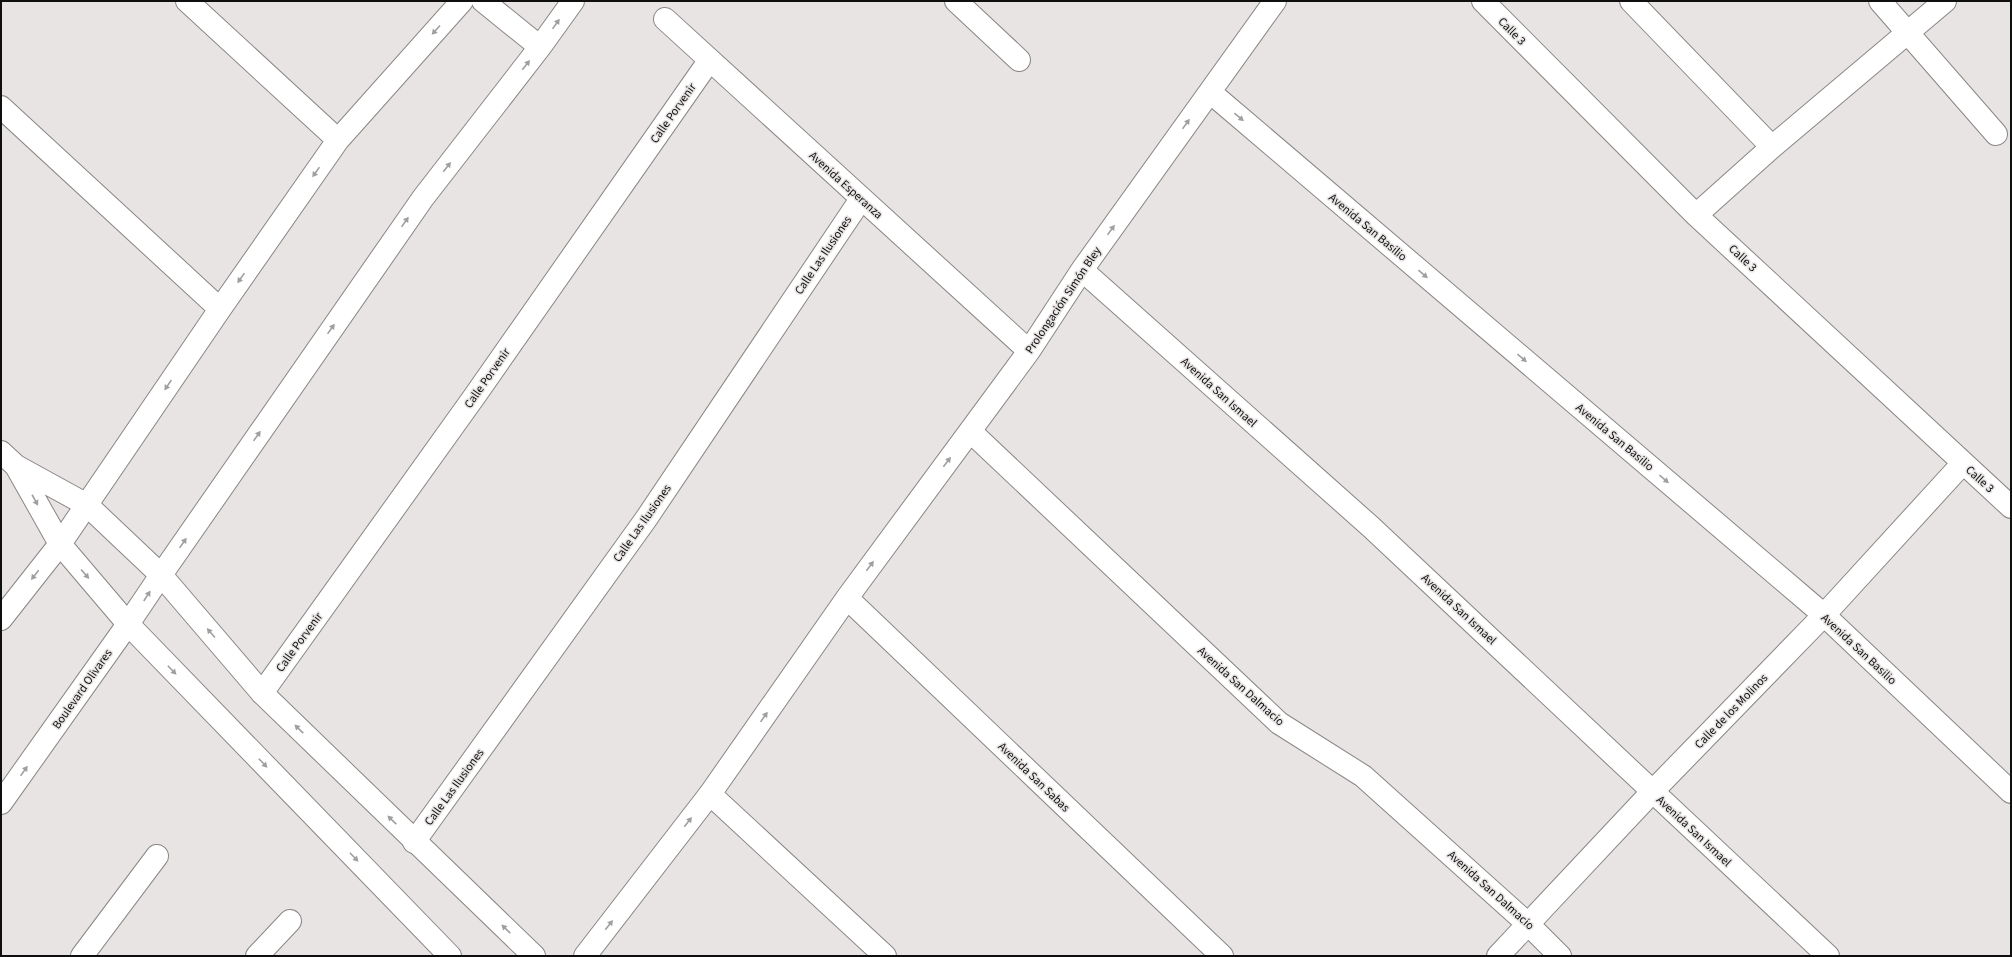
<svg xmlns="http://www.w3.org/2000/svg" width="2012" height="957" font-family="'Source Sans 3',sans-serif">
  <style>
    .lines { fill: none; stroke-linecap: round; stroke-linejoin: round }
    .street-casing { stroke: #898684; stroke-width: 24 }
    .secondary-casing { stroke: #898684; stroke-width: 24 }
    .street { stroke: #fff; stroke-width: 22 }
    .secondary { stroke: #fff; stroke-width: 22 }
    .oneway { fill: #9f9f9f }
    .labels { text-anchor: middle; stroke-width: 3; stroke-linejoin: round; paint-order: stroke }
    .street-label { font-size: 12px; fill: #100f0f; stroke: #e7e4e3 }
  </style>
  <rect width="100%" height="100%" fill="#e7e4e3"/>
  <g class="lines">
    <g class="street-casing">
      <path id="street" d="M187,1L338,140
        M483,1L540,47
        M956,1L1019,60
        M1483,1L1696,215L2011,507
        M1631,1L1772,147
        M1880,1L1996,134
        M665,19L1029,351
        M1210,92L1824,615L2011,792
        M1,107L220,309
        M1696,215L1772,147L1945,1
        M1082,270L1371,527L1828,956
        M970,431L1279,723L1363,776L1529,925L1560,956
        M60,544L220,309L338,140L462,1
        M161,575L423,198L540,47L573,1
        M847,598L1222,956
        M262,693L474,397L709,61
        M710,794L885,956
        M414,842L646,519L861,199
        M82,956L157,856
        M257,956L290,921
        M585,956L710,794L847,598L1029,351L1082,270L1275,1
        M1498,956L1652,792L1824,615L1963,463"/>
    </g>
    <g class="secondary-casing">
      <path id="secondary" d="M1,452L16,466L87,505L161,575L262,693L534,956
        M16,466L60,544L128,624L450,956
        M1,619L60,544
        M1,803L128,624L161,575"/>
    </g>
    <use href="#street" class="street"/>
    <use href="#secondary" class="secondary"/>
  </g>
  <defs><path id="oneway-solid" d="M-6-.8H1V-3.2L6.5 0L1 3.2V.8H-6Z"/></defs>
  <g class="oneway">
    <use href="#oneway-solid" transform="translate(556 24) rotate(-55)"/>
    <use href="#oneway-solid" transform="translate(436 30) rotate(132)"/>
    <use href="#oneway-solid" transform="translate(526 65) rotate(-52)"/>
    <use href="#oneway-solid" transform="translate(1239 117) rotate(40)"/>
    <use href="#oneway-solid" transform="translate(1186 124) rotate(-54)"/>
    <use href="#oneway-solid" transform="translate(447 167) rotate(-52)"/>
    <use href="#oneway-solid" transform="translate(316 172) rotate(125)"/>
    <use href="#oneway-solid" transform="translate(405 222) rotate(-55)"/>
    <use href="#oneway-solid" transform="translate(1111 230) rotate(-54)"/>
    <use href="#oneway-solid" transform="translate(1423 274) rotate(40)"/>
    <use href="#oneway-solid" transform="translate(241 278) rotate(125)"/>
    <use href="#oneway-solid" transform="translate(331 329) rotate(-55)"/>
    <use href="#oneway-solid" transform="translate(1522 358) rotate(40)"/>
    <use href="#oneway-solid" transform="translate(168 385) rotate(124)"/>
    <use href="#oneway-solid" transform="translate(257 436) rotate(-55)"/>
    <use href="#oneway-solid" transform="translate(947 462) rotate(-53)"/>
    <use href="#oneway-solid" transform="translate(1664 479) rotate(40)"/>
    <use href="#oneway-solid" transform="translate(35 500) rotate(61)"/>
    <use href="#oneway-solid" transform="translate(183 543) rotate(-55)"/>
    <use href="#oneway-solid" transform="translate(870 566) rotate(-53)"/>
    <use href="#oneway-solid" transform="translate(85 574) rotate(49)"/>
    <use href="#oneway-solid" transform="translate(35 575) rotate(128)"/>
    <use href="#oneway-solid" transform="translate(147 596) rotate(-57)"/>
    <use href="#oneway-solid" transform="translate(211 633) rotate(-131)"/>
    <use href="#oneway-solid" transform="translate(172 670) rotate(46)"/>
    <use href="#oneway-solid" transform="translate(764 717) rotate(-55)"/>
    <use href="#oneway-solid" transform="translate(299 729) rotate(-136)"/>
    <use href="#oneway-solid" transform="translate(263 763) rotate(46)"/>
    <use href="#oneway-solid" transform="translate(24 771) rotate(-55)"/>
    <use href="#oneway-solid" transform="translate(392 820) rotate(-136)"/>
    <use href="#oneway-solid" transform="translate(688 822) rotate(-52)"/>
    <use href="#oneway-solid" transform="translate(354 857) rotate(46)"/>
    <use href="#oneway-solid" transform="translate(609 925) rotate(-52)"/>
    <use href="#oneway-solid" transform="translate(506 929) rotate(-136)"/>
  </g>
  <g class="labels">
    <g class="street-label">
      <text transform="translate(1512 31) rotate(45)" y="4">Calle 3</text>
      <text transform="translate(673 113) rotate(-55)" y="4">Calle Porvenir</text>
      <text transform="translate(846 185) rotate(42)" y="4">Avenida Esperanza</text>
      <text transform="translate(1368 227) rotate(40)" y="4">Avenida San Basilio</text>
      <text transform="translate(823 255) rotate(-56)" y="4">Calle Las Ilusiones</text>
      <text transform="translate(1743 258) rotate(43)" y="4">Calle 3</text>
      <text transform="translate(1063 300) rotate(-56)" y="4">Prolongación Simón Bley</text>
      <text transform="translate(487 378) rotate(-55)" y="4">Calle Porvenir</text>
      <text transform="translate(1219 392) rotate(42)" y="4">Avenida San Ismael</text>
      <text transform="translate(1615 437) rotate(40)" y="4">Avenida San Basilio</text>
      <text transform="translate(1980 479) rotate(42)" y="4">Calle 3</text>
      <text transform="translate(642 523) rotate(-55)" y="4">Calle Las Ilusiones</text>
      <text transform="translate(1459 609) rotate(43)" y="4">Avenida San Ismael</text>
      <text transform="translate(299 642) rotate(-54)" y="4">Calle Porvenir</text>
      <text transform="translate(1859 649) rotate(43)" y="4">Avenida San Basilio</text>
      <text transform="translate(1241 686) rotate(42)" y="4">Avenida San Dalmacio</text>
      <text transform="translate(82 689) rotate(-55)" y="4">Boulevard Olivares</text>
      <text transform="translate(1731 711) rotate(-46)" y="4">Calle de los Molinos</text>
      <text transform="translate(1034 777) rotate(44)" y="4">Avenida San Sabas</text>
      <text transform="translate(454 787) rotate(-54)" y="4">Calle Las Ilusiones</text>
      <text transform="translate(1694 831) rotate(43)" y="4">Avenida San Ismael</text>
      <text transform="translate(1491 890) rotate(42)" y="4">Avenida San Dalmacio</text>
    </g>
  </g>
  <rect width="2012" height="957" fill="none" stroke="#100f0f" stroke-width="4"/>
</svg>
